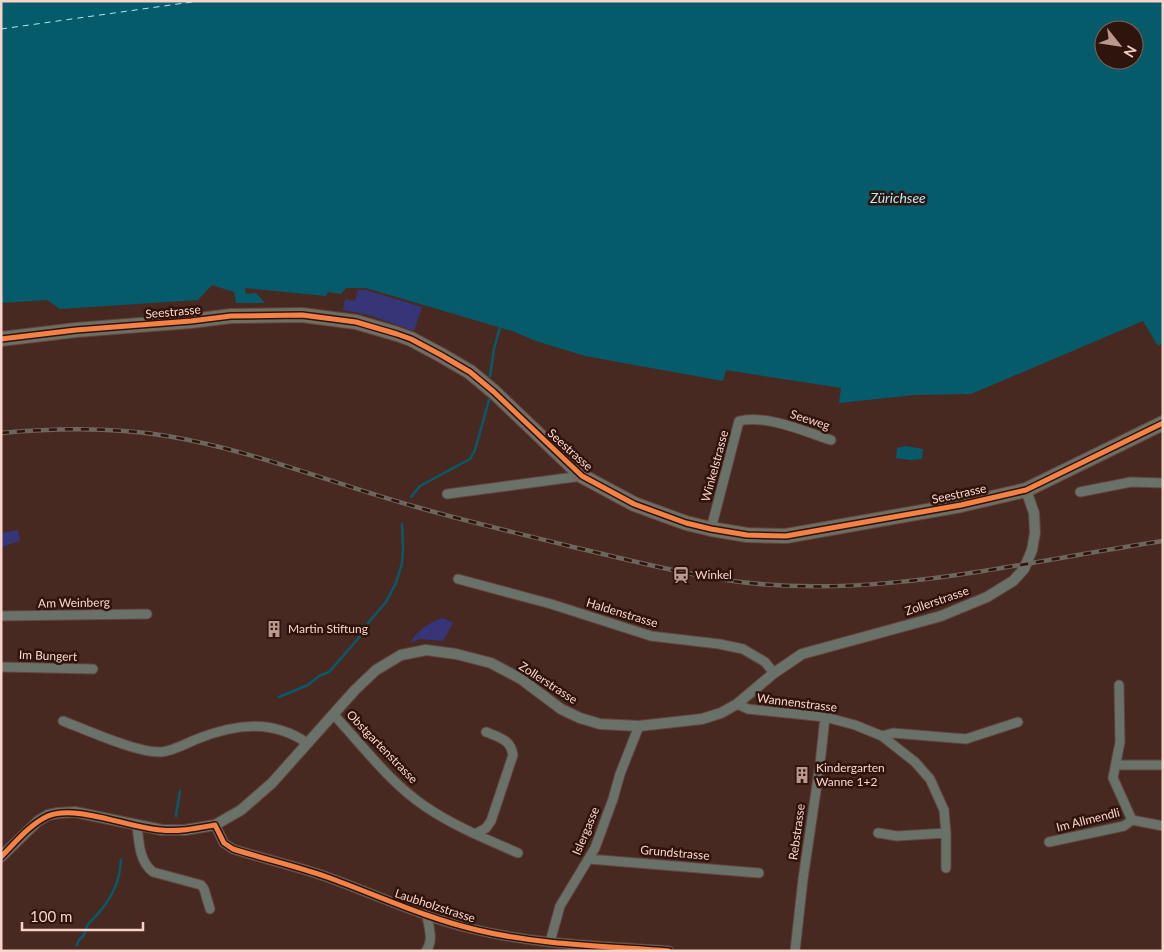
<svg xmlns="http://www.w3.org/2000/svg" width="1164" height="952" font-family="Lato,sans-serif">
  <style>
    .green { fill: #363578 }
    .water { fill: #065b6b; fill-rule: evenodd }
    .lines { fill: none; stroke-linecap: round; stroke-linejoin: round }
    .stream { stroke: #065b6b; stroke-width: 2.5 }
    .ferry { stroke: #ace9f9; stroke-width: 1; stroke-dasharray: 6 5; stroke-linecap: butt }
    .minor-casing { stroke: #61463f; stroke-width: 11 }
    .tertiary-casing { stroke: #61463f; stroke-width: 12 }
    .primary-casing { stroke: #61463f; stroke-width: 16 }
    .minor { stroke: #6a7168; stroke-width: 9 }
    .tertiary { stroke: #6a7168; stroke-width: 10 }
    .primary { stroke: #6e6f64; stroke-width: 14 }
    .rail-casing { stroke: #6d665e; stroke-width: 4.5 }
    .rail { stroke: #2e140d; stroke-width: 2.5; stroke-dasharray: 8; stroke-linecap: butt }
    .cycleway-casing { stroke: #2e140d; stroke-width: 8 }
    .cycleway { stroke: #f48246; stroke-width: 5 }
    .labels { text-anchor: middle; stroke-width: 5; stroke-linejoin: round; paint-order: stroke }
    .street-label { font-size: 12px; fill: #f9d3c9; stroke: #2e140d }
    .poi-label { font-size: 12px; fill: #f9d3c9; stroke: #2e140d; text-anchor: start }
    .water-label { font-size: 14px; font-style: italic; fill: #ace9f9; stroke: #2e140d }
  </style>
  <rect width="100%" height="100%" fill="#482921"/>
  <path class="green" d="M358,290H366L422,307L414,331L369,315L343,310L345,299L355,301Z
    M18,530L20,541L1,547V533Z
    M443,618L453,623L443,641L420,639L410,643C417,631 429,622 443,618Z"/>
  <path class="water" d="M1,1H1163V343L1158,346L1143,321L971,394L915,395L839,403L841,388L726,370L723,381L585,356L536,341L512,331L366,288H346L341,294L328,292L326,296L245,288L246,294L256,293L265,303H236L234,292L212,285L198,300L60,309L47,300L1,303ZM1104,30H1134V60H1104Z
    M906,446L923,449L922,459L909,460L896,458L897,448Z"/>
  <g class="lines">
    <path class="stream" d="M490,376L494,349L500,327
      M411,497L420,486L470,459L475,450L489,400
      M279,697L308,685L319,676L329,672L363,633L368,623L386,602L396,583L402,563L403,549L402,524
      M176,816L180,791
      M77,945L79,940L84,935C87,921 93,921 101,910C113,896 120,878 121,860"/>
    <path class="ferry" d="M1,29L199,1"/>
    <g class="minor-casing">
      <path id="minor" d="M1080,492L1131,482L1163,483
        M447,494L582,476
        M711,529L739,421C766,414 806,432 831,440
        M458,579L551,604L651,636L719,644L743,649L765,662L774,673
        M1,616L147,614
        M1,667L93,669
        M1119,685L1120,742L1113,778L1132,820
        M737,704L748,709L825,717L855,725L882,736L915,762L930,779L944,810L946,833V868
        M334,715C363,746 390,783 426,807C454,826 486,839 518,853
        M63,721C87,730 137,753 161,752C173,751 187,743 197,739C235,724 272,719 307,743
        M882,736L893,733L966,739L1018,722
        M1117,765H1163
        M1132,820L1163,826
        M215,825L224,843L233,849C264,859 296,866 327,877C377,895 425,918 477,930C540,945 605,946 669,951
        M137,826C139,842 139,861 153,872L201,885L204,889L210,909
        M878,833L897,836L946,833
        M475,834L486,828L491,821L513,755C511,740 499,737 486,732
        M1049,842L1124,826L1132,820
        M589,859L759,873
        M550,942L560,906L595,848L613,799L620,774L639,726
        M426,951C434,940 429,929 427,916
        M795,951L803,879L820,764L825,717"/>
    </g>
    <g class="tertiary-casing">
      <path id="tertiary" d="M1,857L38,821L48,815L58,813L75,812L162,830H185L215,825L241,810L272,783L355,690L376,670L401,655L426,650L456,654L491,663L521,679L561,709L580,718L600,724L639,726L702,719L721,713L737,704L774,673L802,654L941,616L987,597L1013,581L1024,569L1032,550L1035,533L1034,513L1026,490"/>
    </g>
    <g class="primary-casing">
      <path id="primary" d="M1,339L76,330L191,321L231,316L302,315L356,322L397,334L411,339L441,355L470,372L494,392L582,476L634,504L686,523L711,529L747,535L786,536L961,505L1026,490L1163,423"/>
    </g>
    <use href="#minor" class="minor"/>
    <use href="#tertiary" class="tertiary"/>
    <use href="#primary" class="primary"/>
    <g class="rail-casing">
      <path id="rail" d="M1,433C56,428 113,427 167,436C252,450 331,483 413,506C465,521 517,533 569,546C621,558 673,572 726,580C870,602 1020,562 1163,541"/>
    </g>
    <use href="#rail" class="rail"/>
    <g class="cycleway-casing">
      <path id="cycleway" d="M1,339L76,330L191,321L231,316L302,315L356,322L397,334L411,339L441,355L470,372L494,392L582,476L634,504L686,523L711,529L747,535L786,536L961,505L1026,490L1163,423
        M1,857C15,843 30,824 48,816C75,804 130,828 161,830C179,832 198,828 215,825L224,843L233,849C264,859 296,866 327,877C377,895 425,918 477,930C540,945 605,946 669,951"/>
    </g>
    <use href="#cycleway" class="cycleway"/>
  </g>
  <defs>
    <g id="station-bare" transform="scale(1.35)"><path d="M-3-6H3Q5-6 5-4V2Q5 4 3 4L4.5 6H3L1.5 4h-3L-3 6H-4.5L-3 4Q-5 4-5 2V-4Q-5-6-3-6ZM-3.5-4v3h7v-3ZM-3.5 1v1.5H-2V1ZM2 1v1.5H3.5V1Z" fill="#bb988e" stroke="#2e140d" stroke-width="2.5" paint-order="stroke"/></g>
    <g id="building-bare" transform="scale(1.35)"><path d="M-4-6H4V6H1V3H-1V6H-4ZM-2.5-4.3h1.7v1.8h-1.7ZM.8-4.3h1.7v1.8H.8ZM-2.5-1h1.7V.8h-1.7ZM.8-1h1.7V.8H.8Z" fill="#bb988e" stroke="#2e140d" stroke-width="2.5" paint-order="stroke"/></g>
  </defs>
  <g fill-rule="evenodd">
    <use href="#station-bare" x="681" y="575"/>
    <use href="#building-bare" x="274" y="629"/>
    <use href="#building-bare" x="802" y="775"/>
  </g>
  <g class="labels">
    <g class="street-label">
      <text transform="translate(173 312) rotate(-5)" y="4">Seestrasse</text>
      <text transform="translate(810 420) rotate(18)" y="4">Seeweg</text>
      <text transform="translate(570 450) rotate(42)" y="4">Seestrasse</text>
      <text transform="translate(715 466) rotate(-75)" y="4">Winkelstrasse</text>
      <text transform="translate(959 494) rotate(-12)" y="4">Seestrasse</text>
      <text transform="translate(937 601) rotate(-19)" y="4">Zollerstrasse</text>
      <text transform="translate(74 603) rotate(-1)" y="4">Am Weinberg</text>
      <text transform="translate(622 613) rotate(17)" y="4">Haldenstrasse</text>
      <text transform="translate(48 656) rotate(2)" y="4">Im Bungert</text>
      <text transform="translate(548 683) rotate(33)" y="4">Zollerstrasse</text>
      <text transform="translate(797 703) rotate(7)" y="4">Wannenstrasse</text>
      <text transform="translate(382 747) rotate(46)" y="4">Obstgartenstrasse</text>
      <text transform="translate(1088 820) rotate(-14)" y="4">Im Allmendli</text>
      <text transform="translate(586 831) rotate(-67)" y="4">Islergasse</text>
      <text transform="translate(797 832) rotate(-82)" y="4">Rebstrasse</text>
      <text transform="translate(675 853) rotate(5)" y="4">Grundstrasse</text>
      <text transform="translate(435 906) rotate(18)" y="4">Laubholzstrasse</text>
    </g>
    <g class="poi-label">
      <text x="695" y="579">Winkel</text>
      <text x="288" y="633">Martin Stiftung</text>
      <text x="816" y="772">Kindergarten<tspan x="816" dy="14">Wanne 1+2</tspan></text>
    </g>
    <g class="water-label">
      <text x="898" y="203">Zürichsee</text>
    </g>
  </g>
  <rect width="1164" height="952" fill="none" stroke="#f9d3c9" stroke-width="5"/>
  <g transform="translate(1119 45) rotate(120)"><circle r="24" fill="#2e140d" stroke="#7f6058"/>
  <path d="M0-4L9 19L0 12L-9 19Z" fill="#bb988e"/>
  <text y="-8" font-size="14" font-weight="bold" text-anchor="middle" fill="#f9d3c9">N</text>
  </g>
  <path d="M22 922v8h121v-8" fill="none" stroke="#f9d3c9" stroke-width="2.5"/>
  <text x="30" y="922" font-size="15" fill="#f9d3c9" stroke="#2e140d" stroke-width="4" paint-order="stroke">100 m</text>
</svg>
